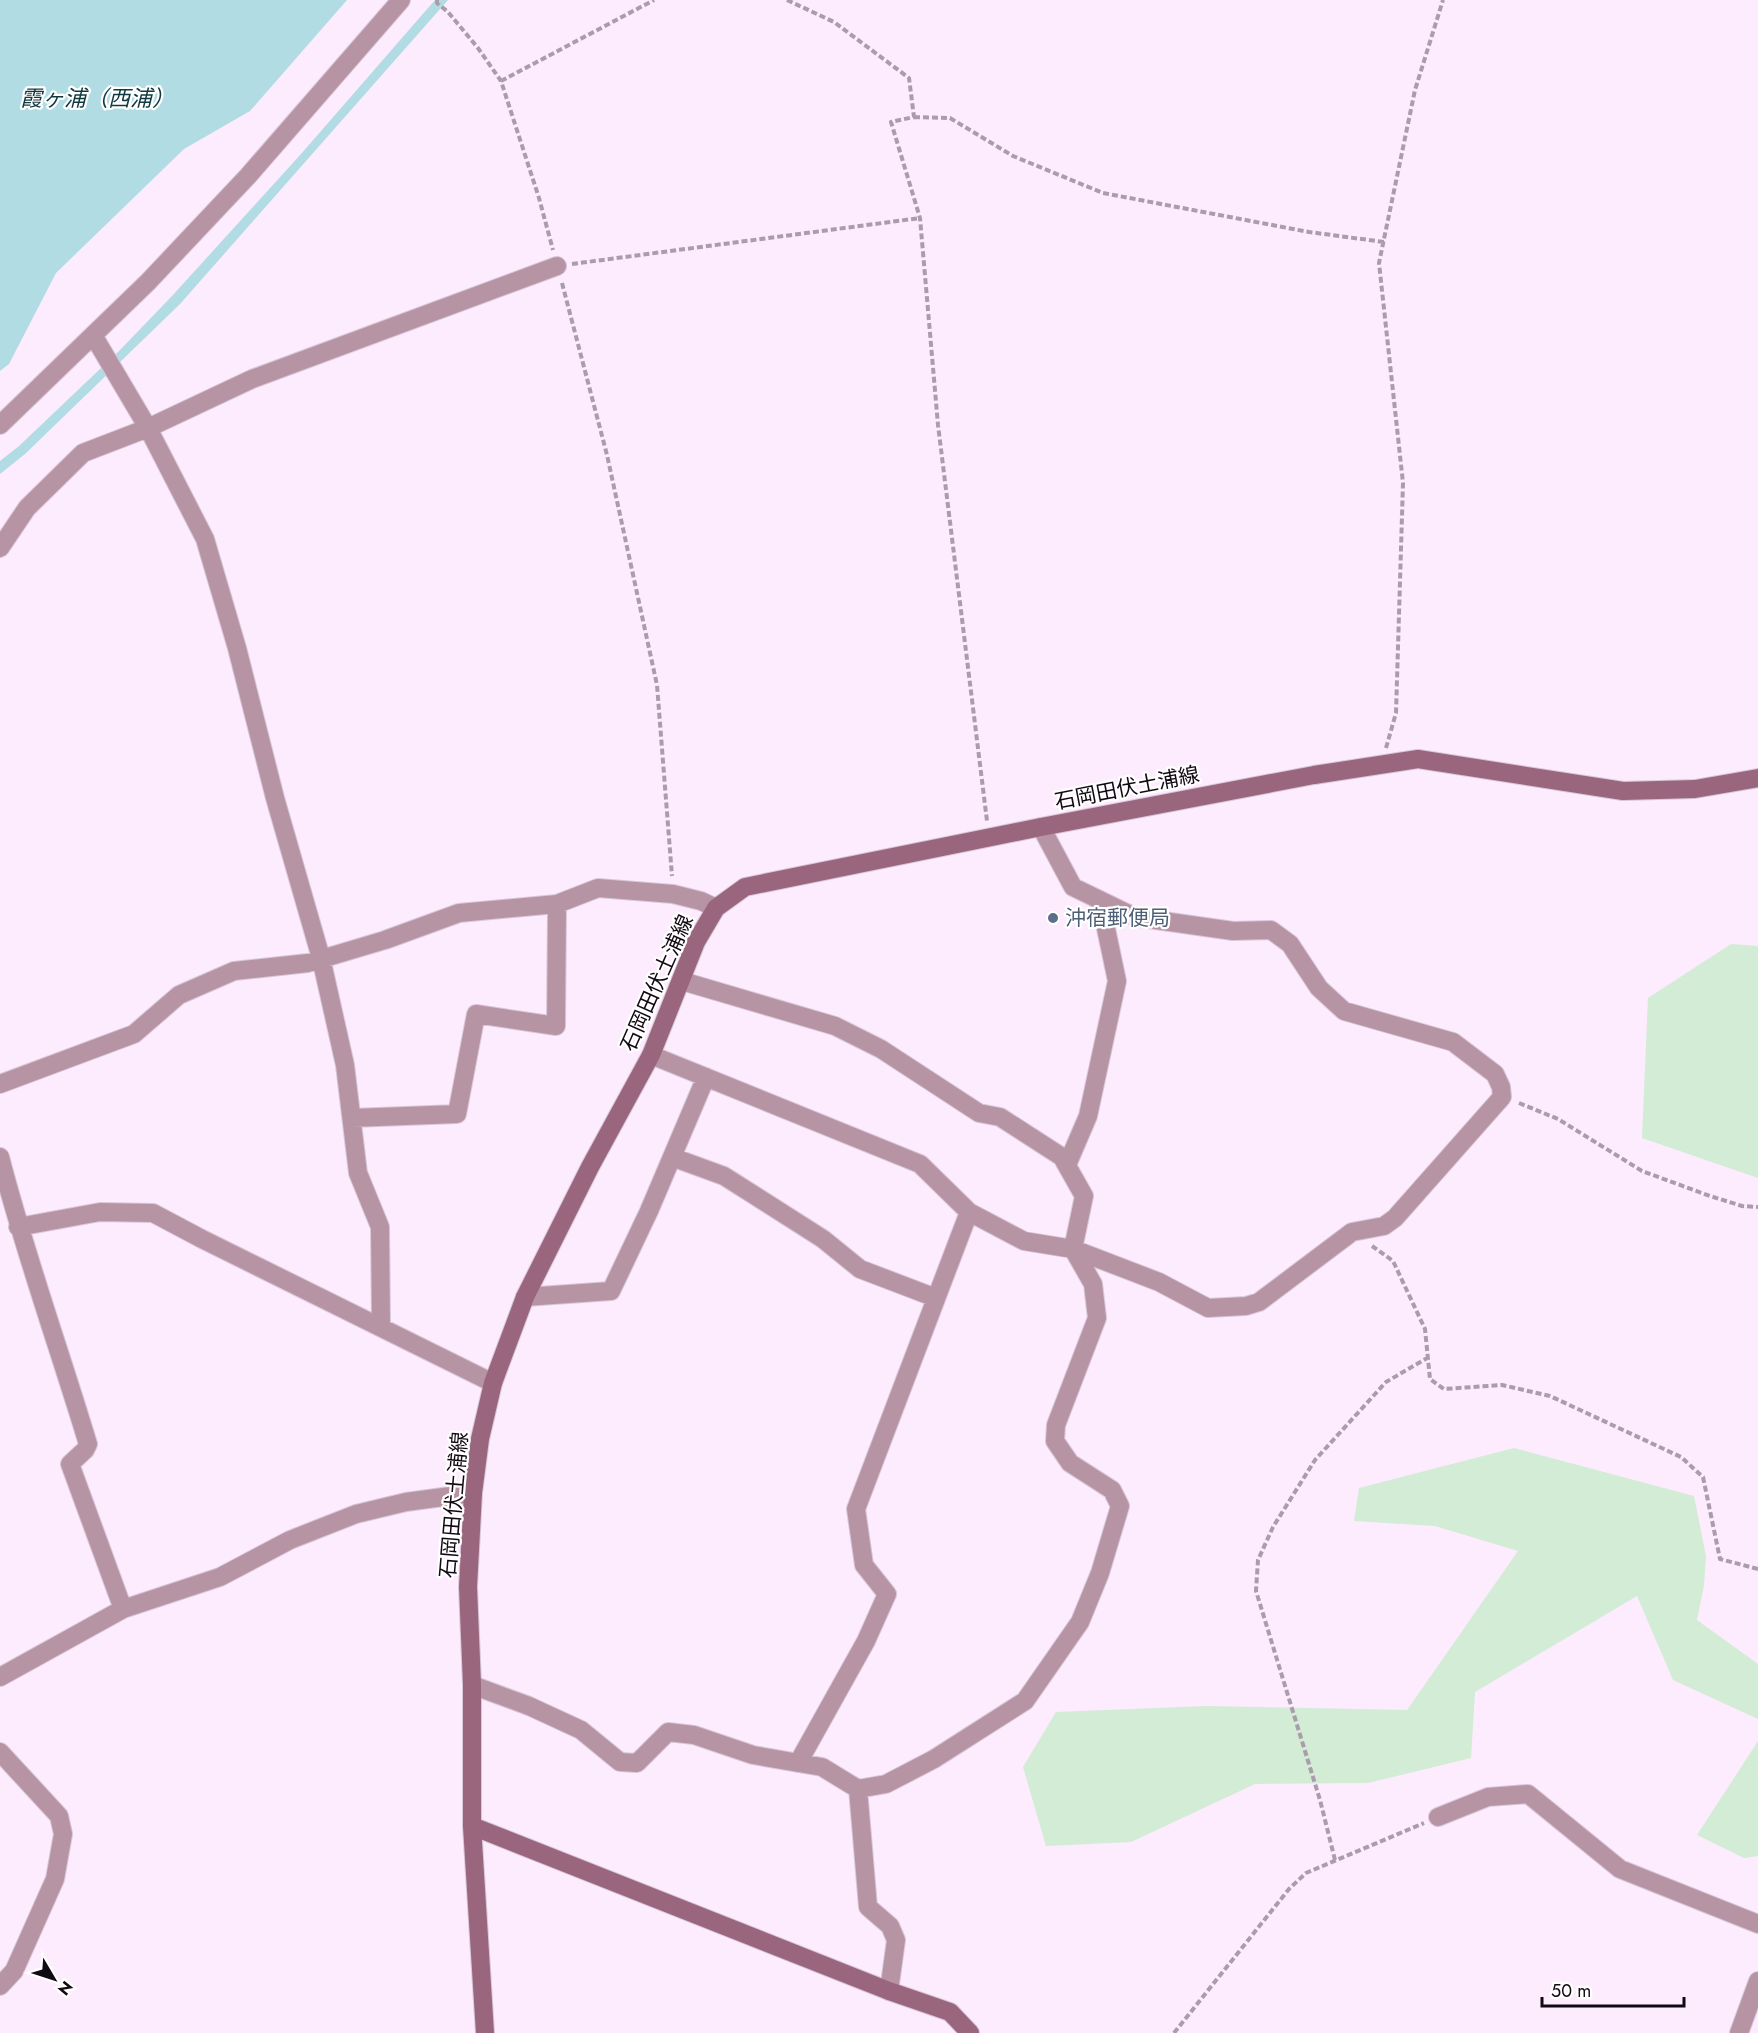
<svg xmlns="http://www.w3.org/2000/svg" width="1758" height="2033" font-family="Jost,'Noto Sans JP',sans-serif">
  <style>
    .green { fill: #d2ecd5 }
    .water { fill: #b2dce4 }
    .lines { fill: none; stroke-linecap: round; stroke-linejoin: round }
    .street-casing { stroke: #d7c7d8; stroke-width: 20 }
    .secondary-casing { stroke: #d7c7d8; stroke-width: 20 }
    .path { stroke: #ab9cac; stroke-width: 4; stroke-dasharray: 6 3; stroke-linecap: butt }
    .street { stroke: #b794a3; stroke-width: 18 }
    .secondary { stroke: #99667d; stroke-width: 18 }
    .service-dot { fill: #5c6f8a; stroke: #fff; stroke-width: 2 }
    .labels { text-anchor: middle; stroke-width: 4.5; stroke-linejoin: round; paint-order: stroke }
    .street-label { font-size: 21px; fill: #120a12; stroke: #fff }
    .service-label { font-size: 21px; fill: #4e5e75; stroke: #fff; text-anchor: start }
    .water-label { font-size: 22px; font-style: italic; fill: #10383f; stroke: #fff }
  </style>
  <rect width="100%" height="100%" fill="#fdebfe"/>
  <path class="green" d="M1731,944L1758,946V1178L1642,1138L1648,998Z
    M1514,1448L1694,1496L1706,1556L1704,1585L1697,1620L1758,1664V1719L1673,1680L1637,1596L1475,1692L1471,1758L1368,1783L1255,1784L1131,1842L1046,1846L1023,1767L1056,1712L1207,1706L1407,1710L1518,1551L1435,1526L1354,1521L1359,1488Z
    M1758,1741V1856L1744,1858L1697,1835Z"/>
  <path class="water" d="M0,0H347L250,111L184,149L56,273L9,364L0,371Z
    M435,0H448L180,304L25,454L0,474V461L19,446L120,350L172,296L301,154Z"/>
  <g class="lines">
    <g class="street-casing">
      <path id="street" d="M93,335L148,428L205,539L237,648L275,798L321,958L345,1065L358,1173L380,1227L381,1326
        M0,425L148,282L248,176L401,0
        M0,548L27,508L83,453L148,428L252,379L557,266
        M651,1055L920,1164L969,1212L1024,1241L1073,1249L1159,1282L1208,1308L1246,1306L1259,1302L1352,1232L1384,1226L1395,1218L1502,1097L1501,1087L1495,1074L1453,1042L1344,1011L1319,988L1290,944L1271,930L1233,931L1135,917L1073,887L1041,827
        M0,1084L134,1034L179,995L234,971L308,963L385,940L459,913L557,904L598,888L673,894L701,901L716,908
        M352,1118L457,1114L476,1014L556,1026L557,904
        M0,1157C25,1254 59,1348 88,1444L85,1450L70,1464L123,1609
        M672,1157L724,1176L823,1239L860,1269L936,1298
        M1067,1165L1088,1116L1117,981L1100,900
        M18,1227L100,1212L153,1213L202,1239L493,1383
        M525,1297L611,1291L649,1211L706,1077
        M0,1677L123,1609L220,1577L290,1540L356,1514L406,1502L473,1493
        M472,1685L529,1706L581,1730L620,1762L637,1763L668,1732L694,1735L753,1755L822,1767L858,1789L886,1784L934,1759L1025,1701L1080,1622L1100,1573L1120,1506L1112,1490L1070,1463L1055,1441L1056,1425L1097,1318L1093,1284L1073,1249L1084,1196L1062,1157L1000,1117L979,1113L881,1049L835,1026L682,981
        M0,1752L59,1816L63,1834L55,1879L14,1971L0,1986
        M798,1763L866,1641L887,1594L864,1565L856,1509L969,1212
        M858,1789L868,1907L890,1926L896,1940L889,1991
        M1438,1817L1488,1797L1528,1794L1620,1869L1758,1924
        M1739,2033L1758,1981"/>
    </g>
    <g class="secondary-casing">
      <path id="secondary" d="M472,1826L889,1991L950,2012L970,2033
        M485,2033L472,1826V1685L468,1587L473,1493L480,1439L493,1383L525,1297L590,1167L651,1055L696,942L716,908L745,887L1041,827L1314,775L1418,759L1623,791L1695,789L1758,778"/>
    </g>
    <path class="path" d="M437,0V3L448,12L478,48L501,81L539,198L553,250
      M787,0L834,22L909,78L914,117L891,122L920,218L938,425L987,821
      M501,81L654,0
      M914,117L950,118L1013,156L1103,193L1309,232L1384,242
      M572,264L920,218
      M562,283L607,455L657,685L672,876
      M1386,748L1396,713L1403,483L1379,263L1415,90L1443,0
      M1519,1103L1558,1119L1642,1171L1710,1196L1742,1206L1758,1207
      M1372,1246L1393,1261L1425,1329L1430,1379L1444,1389L1502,1385L1550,1396L1681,1457L1703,1477L1720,1559L1758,1569
      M1335,1860L1320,1800L1256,1591L1258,1560L1273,1527L1315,1460L1386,1382L1429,1357
      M1174,2033L1289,1889L1306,1873L1424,1823"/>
    <use href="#street" class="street"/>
    <use href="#secondary" class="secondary"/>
  </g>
  <circle class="service-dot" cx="1053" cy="918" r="6"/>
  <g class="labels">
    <g class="street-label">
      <text transform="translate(1127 788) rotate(-11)" y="7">石岡田伏土浦線</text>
      <text transform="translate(657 983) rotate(-66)" y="7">石岡田伏土浦線</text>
      <text transform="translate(454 1505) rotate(-85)" y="7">石岡田伏土浦線</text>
    </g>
    <g class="service-label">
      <text x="1065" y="925">沖宿郵便局</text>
    </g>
    <g class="water-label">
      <text x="97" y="106">霞ヶ浦（西浦）</text>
    </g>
  </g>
  <g transform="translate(54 1979) rotate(129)" stroke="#ffffff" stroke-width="4.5" paint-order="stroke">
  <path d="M0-4.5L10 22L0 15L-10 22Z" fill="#120a12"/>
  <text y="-9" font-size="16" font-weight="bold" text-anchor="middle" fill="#120a12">N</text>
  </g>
  <path d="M1542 1997v9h142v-9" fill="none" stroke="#120a12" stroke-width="3"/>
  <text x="1551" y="1997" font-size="18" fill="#120a12" stroke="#ffffff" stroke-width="4.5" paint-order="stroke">50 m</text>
</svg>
